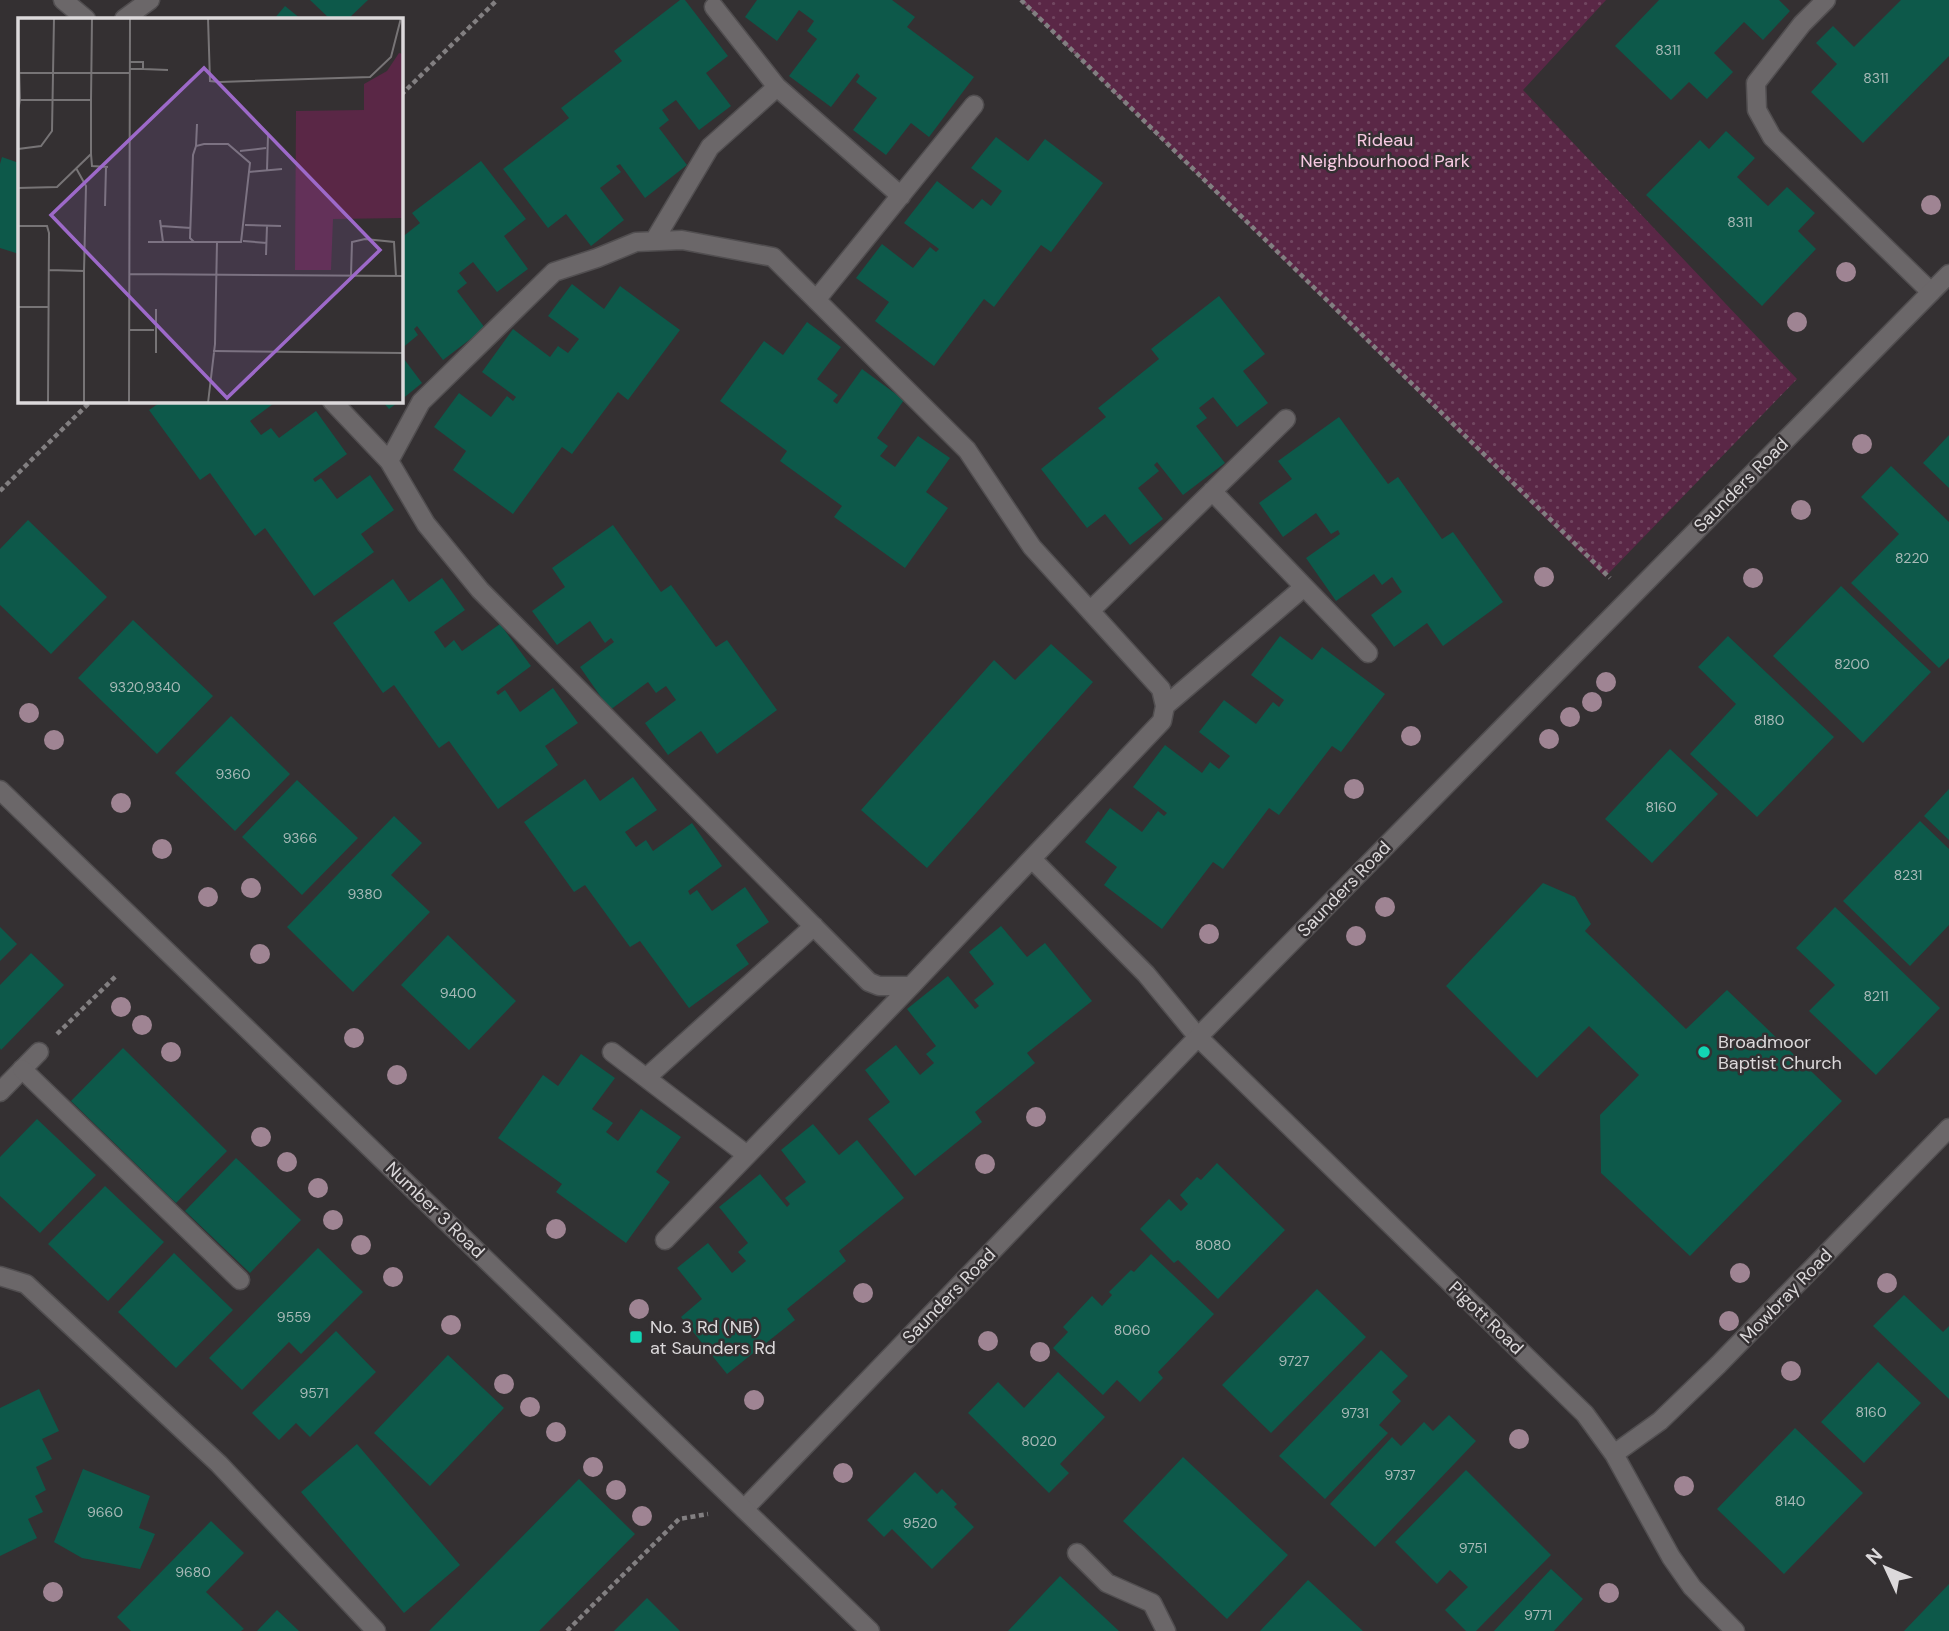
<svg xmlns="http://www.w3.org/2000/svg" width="1949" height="1631" font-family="'DM Sans',sans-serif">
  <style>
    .park { fill: url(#park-dots) }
    .building { fill: #0d594a }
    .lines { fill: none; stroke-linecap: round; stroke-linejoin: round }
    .lane-casing { stroke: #514e50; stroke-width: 21 }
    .street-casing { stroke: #514e50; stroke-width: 21 }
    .secondary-casing { stroke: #514e50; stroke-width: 21 }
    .path { stroke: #827f81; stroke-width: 4.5; stroke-dasharray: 5 3.5; stroke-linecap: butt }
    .lane { stroke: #6b6769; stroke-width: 18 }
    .street { stroke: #6b6769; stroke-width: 18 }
    .secondary { stroke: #6b6769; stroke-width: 18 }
    .tree { fill: #9f8493 }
    .poi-dot { fill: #12d5b4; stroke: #343032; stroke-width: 2.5 }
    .labels { text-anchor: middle; stroke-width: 5; stroke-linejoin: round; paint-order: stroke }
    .number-label { font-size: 14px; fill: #a8b9b7 }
    .park-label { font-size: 18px; fill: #f7c9e2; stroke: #343032 }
    .street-label { font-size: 18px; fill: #dcd9db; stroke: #343032 }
    .poi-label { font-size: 18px; fill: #dcd9db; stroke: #343032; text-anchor: start }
    .inset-road { fill: none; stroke: #777476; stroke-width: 2 }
    .view { fill: #9d69c9; fill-opacity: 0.15; stroke: #9d69c9; stroke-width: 3.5 }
    .inset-edge { fill: none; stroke: #dcd9db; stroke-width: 3.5 }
  </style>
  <defs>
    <pattern id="park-dots" width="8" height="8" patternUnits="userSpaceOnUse" patternTransform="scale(1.75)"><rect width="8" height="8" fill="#5a2746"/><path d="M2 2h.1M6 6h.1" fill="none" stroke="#714660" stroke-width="1.8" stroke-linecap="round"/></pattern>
  </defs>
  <rect width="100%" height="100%" fill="#343032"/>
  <path class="park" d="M1020,0H1606L1523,90L1797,379L1605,577Z"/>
  <path class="building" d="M310,0H368L348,19H330Z
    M680,0H685L728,56L706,73L731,106L699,130L676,100L662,110L669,120L659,128L687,165L645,198L620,164L616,166L621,172L600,188L624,220L591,246L566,214L548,228L503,169L569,118L561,108L622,61L614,51Z
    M757,0H892L915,17L907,27L974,77L929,137L911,123L886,155L853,130L877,98L856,82L860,76L857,73L831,107L789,76L817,39L807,31L814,21L799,10L777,41L745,17Z
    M1659,0H1779L1790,11L1763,40L1744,22L1714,53L1733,72L1707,99L1689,82L1671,100L1615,46Z
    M1901,0H1949V56L1863,143L1811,92L1837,64L1816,43L1833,26L1854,47Z
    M285,6L301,19H274Z
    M1726,131L1755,158L1737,177L1768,206L1787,187L1815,213L1798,231L1816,249L1762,306L1646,195L1700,140L1709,149Z
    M996,137L1028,161L1045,139L1103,183L1051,252L1041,245L994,307L984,299L934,366L875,321L889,302L856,278L882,244L913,268L930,247L936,252L939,249L904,223L937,181L973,209L982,199L991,206L1002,191L971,168Z
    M2,157L19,163V254L0,248V164Z
    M481,161L526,219L504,236L528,269L497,292L473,262L459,273L467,283L457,291L485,328L443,360L417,326L414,329L418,335L401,349V238L420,223L412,213Z
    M572,284L604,309L620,286L680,330L628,400L618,392L572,454L562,447L513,514L453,470L466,451L434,427L459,393L491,417L507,396L513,401L516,397L482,372L513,329L550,357L558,346L568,353L579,339L548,316Z
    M1219,296L1265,354L1243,371L1268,403L1237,427L1213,397L1199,408L1207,418L1196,426L1225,463L1183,495L1157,462L1154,465L1159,471L1138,488L1163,519L1130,545L1105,514L1087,528L1041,469L1106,417L1098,408L1159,359L1151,349Z
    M807,322L841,347L817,379L838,395L833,401L837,404L862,369L904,400L877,438L888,446L880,456L895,467L918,436L950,458L926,492L948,508L905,568L834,517L842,506L780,461L787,451L720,401L764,341L783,355Z
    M401,355L422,383L401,400Z
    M162,401H277L250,421L261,435L271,428L279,438L316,411L347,454L313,479L315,482L321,478L337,499L370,475L394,510L361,534L374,552L314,596L265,528L255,536L210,473L200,480L149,410Z
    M382,401H400L389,409Z
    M1339,417L1388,484L1398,477L1442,539L1453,532L1503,602L1443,646L1427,623L1394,647L1371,615L1402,592L1392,577L1382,585L1374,574L1336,601L1306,558L1340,534L1338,530L1331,534L1316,513L1283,537L1259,503L1292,479L1278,461Z
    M1949,435V488L1923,463Z
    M1891,466L1949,522V658L1939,668L1851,583L1899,534L1861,497Z
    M28,520L107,597L51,654L0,605V549Z
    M613,525L661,592L671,585L716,647L727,640L777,710L717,754L701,731L668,755L645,723L676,700L666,686L656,693L648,682L610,710L580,667L614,642L611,638L605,643L590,621L557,645L532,611L565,587L552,568Z
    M442,578L465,610L434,632L445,648L454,640L462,651L500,624L531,666L496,692L498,695L505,690L520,712L553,688L578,723L545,746L558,765L498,809L449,741L439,748L394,685L383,693L333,623L393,579L409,602Z
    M1841,586L1931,672L1863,743L1773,656Z
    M133,620L213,696L157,754L78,678Z
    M1280,636L1312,660L1322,647L1385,694L1341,752L1332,746L1279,815L1269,808L1223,869L1213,862L1162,929L1104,885L1117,867L1085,842L1110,808L1142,832L1158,811L1164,816L1167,813L1133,787L1165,745L1202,773L1210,762L1219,769L1230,756L1199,732L1224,700L1256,724L1273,702L1279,707L1284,700L1251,675Z
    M1728,636L1834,737L1757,817L1690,754L1736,704L1698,667Z
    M1051,644L1093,682L927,868L861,810L994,660L1015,680Z
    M231,716L290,774L235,831L175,773Z
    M1670,749L1718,794L1652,863L1605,819Z
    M633,777L657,810L625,832L636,847L646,840L653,851L692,823L722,866L688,891L690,895L697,890L712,911L745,887L769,922L736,945L749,964L689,1008L640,941L630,947L585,885L574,892L524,822L585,779L600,801Z
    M297,780L358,838L302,895L242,837Z
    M1949,789V840L1924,816Z
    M394,816L422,843L391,875L430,912L353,992L287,927Z
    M1920,821L1949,849V925L1910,966L1843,901Z
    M1543,883L1575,897L1591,924L1585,931L1686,1029L1727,990L1842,1101L1690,1256L1601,1173L1600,1115L1639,1075L1589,1026L1537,1078L1446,986Z
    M1835,907L1940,1008L1876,1075L1809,1011L1835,985L1796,948Z
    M1001,926L1027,957L1045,943L1092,1001L1027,1053L1035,1063L975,1112L982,1122L915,1176L868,1119L890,1102L865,1070L896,1045L920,1075L934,1063L926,1054L936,1046L907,1009L948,976L975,1009L979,1006L974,1000L994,984L969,952Z
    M0,927L17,944L0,961Z
    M448,935L516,1001L469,1050L401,985Z
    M31,953L64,985L1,1050L0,1048V985Z
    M123,1048L227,1151L176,1203L71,1101Z
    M581,1054L615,1078L592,1109L613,1123L606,1132L618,1141L641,1109L681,1137L656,1172L670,1182L626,1243L556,1192L562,1184L498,1138L543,1075L558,1086Z
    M37,1119L96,1175L40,1233L0,1196V1157Z
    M813,1124L839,1155L857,1140L904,1198L839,1251L846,1261L787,1309L795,1320L727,1374L681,1317L702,1299L677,1268L708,1243L732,1273L746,1261L738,1252L748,1243L719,1207L760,1174L787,1207L790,1204L785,1198L806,1182L781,1150Z
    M236,1158L301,1220L250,1273L185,1211Z
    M1217,1163L1285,1230L1218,1299L1178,1260L1174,1263L1140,1229L1169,1199L1181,1211L1188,1204L1180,1195L1197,1177L1201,1180Z
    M105,1186L164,1242L108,1301L48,1244Z
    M318,1248L363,1292L301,1354L289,1342L242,1390L209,1358Z
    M174,1253L233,1310L176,1368L118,1312Z
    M1151,1254L1214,1314L1158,1372L1163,1378L1140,1402L1117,1380L1103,1395L1053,1348L1068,1332L1063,1327L1092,1296L1102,1306L1112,1295L1109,1292L1131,1270L1134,1272Z
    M1317,1289L1366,1337L1271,1433L1222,1385Z
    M1904,1295L1943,1332L1949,1326V1399L1873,1326Z
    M336,1331L376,1372L310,1437L296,1423L279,1440L252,1413Z
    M1381,1350L1408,1376L1392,1392L1401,1401L1379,1425L1388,1433L1325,1499L1279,1456Z
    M448,1355L504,1408L430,1486L374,1433Z
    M1878,1362L1921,1403L1864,1463L1821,1422Z
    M1058,1372L1105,1417L1060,1464L1069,1473L1049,1493L968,1413L998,1382L1024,1408Z
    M39,1389L59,1431L42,1439L52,1459L36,1467L46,1490L35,1496L43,1512L28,1519L37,1538L0,1556V1408Z
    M1449,1415L1476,1441L1375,1547L1330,1504L1392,1437L1401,1446L1424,1422L1433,1431Z
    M1795,1428L1863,1493L1784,1574L1717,1509Z
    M357,1444L460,1565L404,1613L301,1492Z
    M1183,1457L1288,1555L1227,1619L1123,1521Z
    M83,1469L150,1496L139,1528L155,1534L140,1569L82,1558L54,1542Z
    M1466,1470L1551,1555L1476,1631H1466L1445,1610L1468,1587L1450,1570L1437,1584L1395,1542Z
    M915,1472L937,1494L942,1489L957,1504L954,1507L974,1527L932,1569L892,1529L884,1537L867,1520Z
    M579,1479L635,1534L539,1631H429Z
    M211,1521L244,1553L206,1592L244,1629L241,1631H131L117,1617Z
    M1551,1569L1583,1599L1554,1631H1494Z
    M1060,1576L1119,1631H1008Z
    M1308,1580L1363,1631H1260Z
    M1949,1584V1631H1904Z
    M647,1598L680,1631H614Z
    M277,1610L299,1631H257Z"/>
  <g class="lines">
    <g class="lane-casing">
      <path id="lane" d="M1826,0L1802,24L1756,83L1757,110L1772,137L1931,292
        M714,7L777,87L901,196
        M682,240L773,257L967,450L1032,547L1161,689L1165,706L1162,721L911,986H879L869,982L480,590L426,524L389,461L421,402L554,272L597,258L636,242Z
        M654,241L710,147L777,87
        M816,300L974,105
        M332,401L389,461
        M1212,491L1368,653
        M1090,611L1286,419
        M1165,706L1304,587
        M1032,859L1146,974L1198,1037
        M612,1052L747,1155
        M646,1078L814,926
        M0,1092L39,1052
        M665,1240L911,986
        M0,1276L26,1284L219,1464L376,1631
        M1077,1553L1107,1583L1152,1603L1166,1631"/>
    </g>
    <g class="street-casing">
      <path id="street" d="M63,0L86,19
        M124,19L150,0
        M1198,1037L1585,1414L1614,1454L1671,1557L1692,1587L1735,1631
        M22,1069L240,1280
        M1614,1454L1660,1421L1718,1365L1949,1128
        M744,1509L1198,1037L1949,274"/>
    </g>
    <g class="secondary-casing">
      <path id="secondary" d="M0,790L870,1631"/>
    </g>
    <path class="path" d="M1021,0L1610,578
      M401,95L497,0
      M0,491L91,401
      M57,1034L117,975
      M567,1631L679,1519L708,1514"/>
    <use href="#lane" class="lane"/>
    <use href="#street" class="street"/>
    <use href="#secondary" class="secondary"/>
  </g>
  <g class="tree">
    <circle cx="1931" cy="205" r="10"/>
    <circle cx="1846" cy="272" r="10"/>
    <circle cx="1797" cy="322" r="10"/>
    <circle cx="1862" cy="444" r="10"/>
    <circle cx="1801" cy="510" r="10"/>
    <circle cx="1544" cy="577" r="10"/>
    <circle cx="1753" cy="578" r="10"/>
    <circle cx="1606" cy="682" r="10"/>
    <circle cx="1592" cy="702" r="10"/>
    <circle cx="29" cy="713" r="10"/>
    <circle cx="1570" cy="717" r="10"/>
    <circle cx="1411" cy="736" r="10"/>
    <circle cx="1549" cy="739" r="10"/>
    <circle cx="54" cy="740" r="10"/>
    <circle cx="1354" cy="789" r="10"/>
    <circle cx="121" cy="803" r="10"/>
    <circle cx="162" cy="849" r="10"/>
    <circle cx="251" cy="888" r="10"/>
    <circle cx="208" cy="897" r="10"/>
    <circle cx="1385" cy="907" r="10"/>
    <circle cx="1209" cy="934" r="10"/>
    <circle cx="1356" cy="936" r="10"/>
    <circle cx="260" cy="954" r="10"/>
    <circle cx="121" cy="1007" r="10"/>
    <circle cx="142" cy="1025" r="10"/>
    <circle cx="354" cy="1038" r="10"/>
    <circle cx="171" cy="1052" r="10"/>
    <circle cx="397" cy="1075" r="10"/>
    <circle cx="1036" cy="1117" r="10"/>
    <circle cx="261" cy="1137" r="10"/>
    <circle cx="287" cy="1162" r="10"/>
    <circle cx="985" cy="1164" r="10"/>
    <circle cx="318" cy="1188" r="10"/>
    <circle cx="333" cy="1220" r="10"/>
    <circle cx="556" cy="1229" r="10"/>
    <circle cx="361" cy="1245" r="10"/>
    <circle cx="1740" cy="1273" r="10"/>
    <circle cx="393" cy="1277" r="10"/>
    <circle cx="1887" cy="1283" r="10"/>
    <circle cx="863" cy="1293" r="10"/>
    <circle cx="639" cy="1309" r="10"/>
    <circle cx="1729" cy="1321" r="10"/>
    <circle cx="451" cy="1325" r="10"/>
    <circle cx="988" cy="1341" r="10"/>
    <circle cx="1040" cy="1352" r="10"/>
    <circle cx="1791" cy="1371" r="10"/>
    <circle cx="504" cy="1384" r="10"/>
    <circle cx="754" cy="1400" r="10"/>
    <circle cx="530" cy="1407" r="10"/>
    <circle cx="556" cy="1432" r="10"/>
    <circle cx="1519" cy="1439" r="10"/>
    <circle cx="593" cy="1467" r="10"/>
    <circle cx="843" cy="1473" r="10"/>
    <circle cx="1684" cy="1486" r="10"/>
    <circle cx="616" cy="1490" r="10"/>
    <circle cx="642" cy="1516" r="10"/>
    <circle cx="53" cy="1592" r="10"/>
    <circle cx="1609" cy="1593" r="10"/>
  </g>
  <g class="poi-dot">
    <circle cx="1704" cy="1052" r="7"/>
    <rect x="629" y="1330" width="14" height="14" rx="3.5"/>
  </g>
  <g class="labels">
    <g class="number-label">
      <text x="1668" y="55">8311</text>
      <text x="1876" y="83">8311</text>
      <text x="1740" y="227">8311</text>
      <text x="1912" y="563">8220</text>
      <text x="1852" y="669">8200</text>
      <text x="145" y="692">9320,9340</text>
      <text x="1769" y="725">8180</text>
      <text x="233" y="779">9360</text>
      <text x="1661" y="812">8160</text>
      <text x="300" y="843">9366</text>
      <text x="1908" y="880">8231</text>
      <text x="365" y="899">9380</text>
      <text x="458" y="998">9400</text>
      <text x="1876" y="1001">8211</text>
      <text x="1213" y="1250">8080</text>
      <text x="294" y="1322">9559</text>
      <text x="1132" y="1335">8060</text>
      <text x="1294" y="1366">9727</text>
      <text x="314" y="1398">9571</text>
      <text x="1871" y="1417">8160</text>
      <text x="1355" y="1418">9731</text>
      <text x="1039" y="1446">8020</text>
      <text x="1400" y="1480">9737</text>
      <text x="1790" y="1506">8140</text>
      <text x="105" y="1517">9660</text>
      <text x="920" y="1528">9520</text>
      <text x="1473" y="1553">9751</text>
      <text x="193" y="1577">9680</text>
      <text x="1538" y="1620">9771</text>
    </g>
    <g class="park-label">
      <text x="1385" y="146">Rideau<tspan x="1385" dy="21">Neighbourhood Park</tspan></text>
    </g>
    <g class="street-label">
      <text transform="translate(1741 485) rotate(-45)" y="6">Saunders Road</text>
      <text transform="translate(1344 889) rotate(-46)" y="6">Saunders Road</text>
      <text transform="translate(435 1210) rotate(44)" y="6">Number 3 Road</text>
      <text transform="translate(949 1296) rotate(-46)" y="6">Saunders Road</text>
      <text transform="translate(1786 1296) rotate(-46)" y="6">Mowbray Road</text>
      <text transform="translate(1486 1318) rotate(44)" y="6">Pigott Road</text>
    </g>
    <g class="poi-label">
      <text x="1718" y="1048">Broadmoor<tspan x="1718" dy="21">Baptist Church</tspan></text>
      <text x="650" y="1333">No. 3 Rd (NB)<tspan x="650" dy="21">at Saunders Rd</tspan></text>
    </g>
  </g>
  <g transform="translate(18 18)">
    <rect width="385" height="385" fill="#343032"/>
    <path d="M381,35L385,36V200L315,201L313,252H277L278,93L346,92V66L369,53Z" fill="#5a2746"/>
    <path class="inset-road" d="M190,0L192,63L202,64L352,59L373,39L383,0M0,16L2,82M112,44H125V51H112M125,51L150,52M0,55H112M43,55H107M73,82L74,0M0,92L2,82H73V136L39,169L0,170M186,126H210L232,145L223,224H176L172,220L175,137L178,128ZM178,128L179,106M0,131L23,128L34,113L36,0M222,133L248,130M73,136L74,148L90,149M58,150L68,168L66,253M249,152L250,117M231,154L264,151M87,188L88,149M142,202L145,224M227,207L263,208M0,208H29L31,215L30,385M143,208L173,210M225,223L249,225M130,224H176M248,237L249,208M31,252L66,253V385M112,256L385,258M333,257L334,224L347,221L376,224L378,258M0,289H31M138,291V335M111,312H136M195,333L385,335M111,385L112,0M190,385L197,326L199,224"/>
    <path class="view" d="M186,50L362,232L209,380L33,197Z"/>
    <rect width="385" height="385" class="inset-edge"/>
  </g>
  <g transform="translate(1886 1568) rotate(314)" stroke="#343032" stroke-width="5" paint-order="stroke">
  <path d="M0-5L12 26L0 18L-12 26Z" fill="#dcd9db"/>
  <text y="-10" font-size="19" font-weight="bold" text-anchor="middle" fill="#dcd9db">N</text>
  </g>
</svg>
